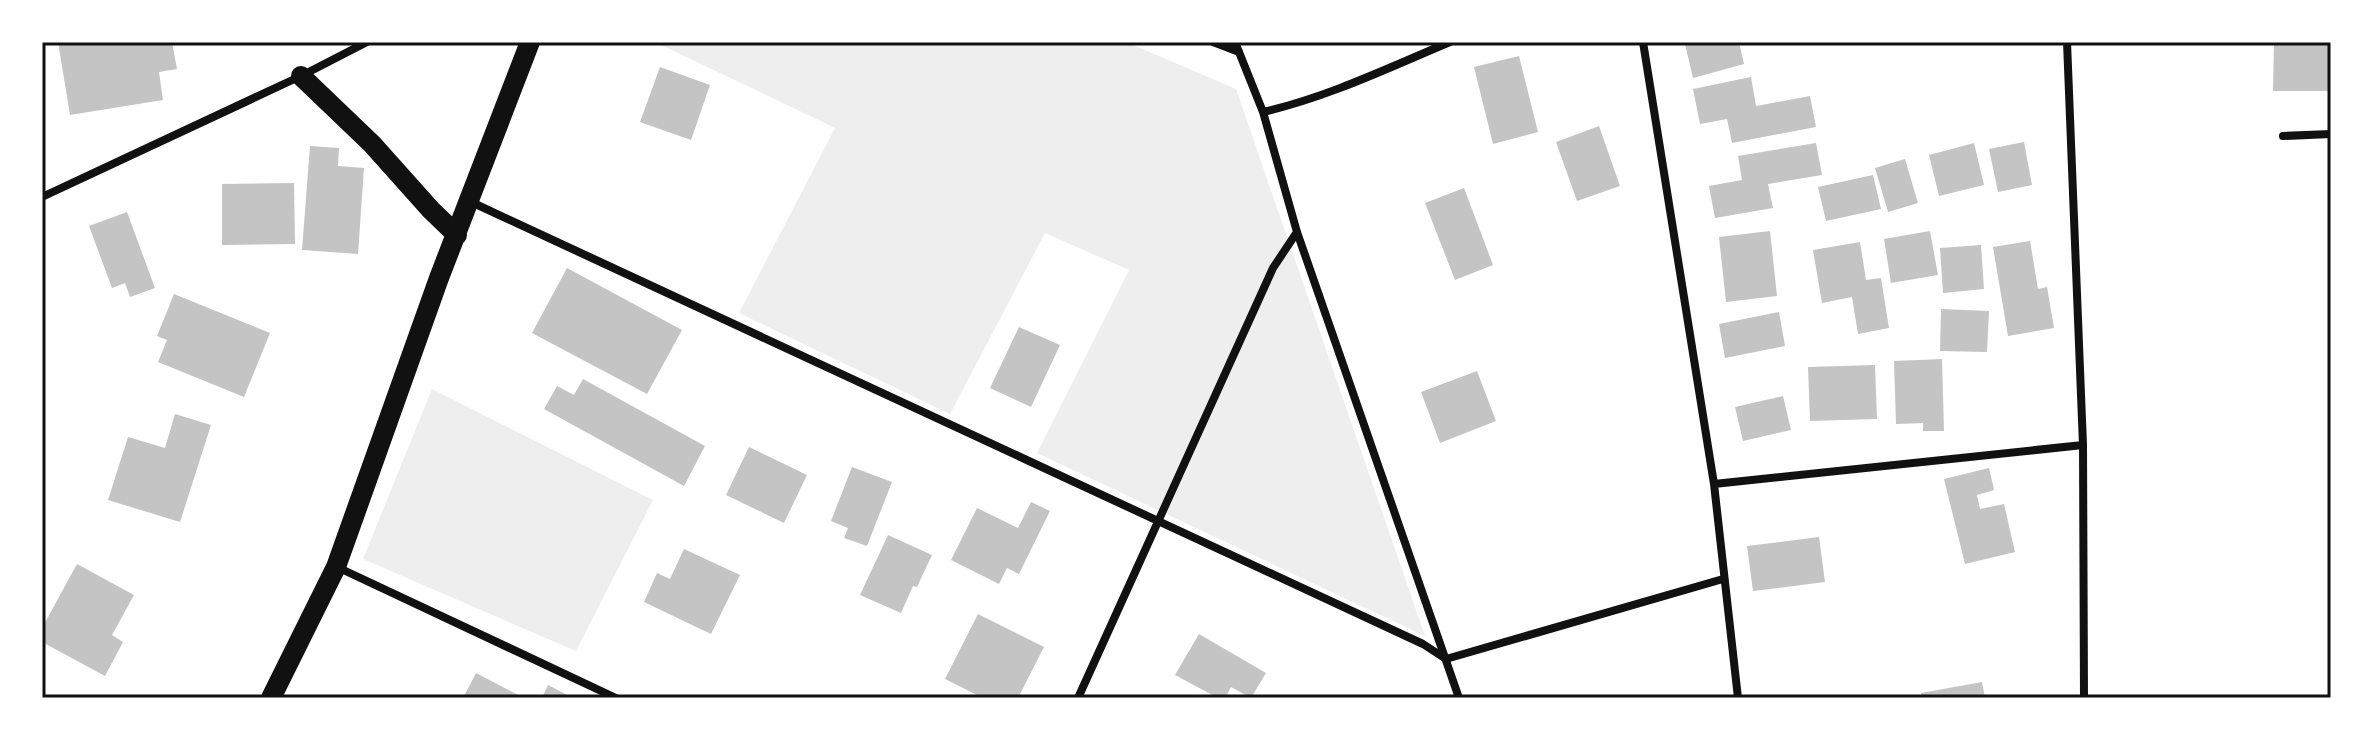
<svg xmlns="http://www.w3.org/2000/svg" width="2373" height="740" font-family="'Open Sans',sans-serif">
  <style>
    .green { fill: #eee }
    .building { fill: #c4c4c4 }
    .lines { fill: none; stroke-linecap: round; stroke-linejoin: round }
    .minor { stroke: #111; stroke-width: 8 }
    .primary { stroke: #111; stroke-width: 20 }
    .neatline { fill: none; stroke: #111; stroke-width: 3 }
  </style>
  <rect width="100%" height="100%" fill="#fff"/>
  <path class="green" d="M655,42H1126L1236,89L1425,636L1037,453L1129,270L1045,233L950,414L739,313L835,128Z
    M432,389L653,500L576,651L363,559Z"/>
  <path class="building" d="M58,42H172L177,69L159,72L163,100L70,115Z
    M1692,42H1739L1744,64L1693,78L1685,44Z
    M2274,42H2328V91H2273Z
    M1519,56L1538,132L1493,144L1474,67Z
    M660,67L710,85L691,140L640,122Z
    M1751,77L1756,106L1810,96L1816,127L1732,143L1727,119L1700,124L1693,89Z
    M1599,126L1620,186L1577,201L1556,142Z
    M2024,142L2032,185L1998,192L1989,149Z
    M1816,143L1822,175L1768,184L1773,208L1715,218L1709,186L1742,180L1738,156Z
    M1974,143L1984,185L1939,196L1929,155Z
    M310,146L339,148L338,166L364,168L358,254L302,250Z
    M1905,159L1918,203L1888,212L1875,168Z
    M1873,175L1881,209L1826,221L1818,187Z
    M294,183L295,244L222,245V184Z
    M1464,188L1493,265L1455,280L1425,203Z
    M127,212L155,288L130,297L125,283L112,288L89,226Z
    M1770,231L1777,296L1726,302L1719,237Z
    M1930,231L1938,275L1891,283L1884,239Z
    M2030,241L2038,289L2047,287L2054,328L2008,336L1993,247Z
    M1860,242L1866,280L1881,278L1889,328L1858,334L1852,297L1822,303L1813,250Z
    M1981,245L1984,289L1943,293L1940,248Z
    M567,268L682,330L647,394L532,333Z
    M174,294L270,333L244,397L158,362L167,340L157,336Z
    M1941,309L1989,311L1987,352L1940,351Z
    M1779,312L1785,346L1725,358L1719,324Z
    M1019,327L1060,345L1031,407L990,388Z
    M1942,359L1944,431H1923V423L1896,424L1894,361Z
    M1875,365L1877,419L1810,421L1808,367Z
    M1477,371L1496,421L1440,443L1421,392Z
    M583,379L705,446L684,486L544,409L557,386L574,395Z
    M1783,396L1791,430L1743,441L1735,407Z
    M175,414L211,425L180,522L108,500L128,437L165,448Z
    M749,447L807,475L784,523L726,495Z
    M852,467L892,482L867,546L844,538L848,528L831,521Z
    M1989,468L1994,490L1977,495L1980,509L2004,504L2015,552L1965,564L1944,479Z
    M1031,502L1050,511L1019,574L1007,568L999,584L951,560L977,508L1018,528Z
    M888,535L932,555L917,587L913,586L901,613L860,595Z
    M1819,537L1825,582L1753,591L1747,546Z
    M684,549L740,575L711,634L644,602L657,573L670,579Z
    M77,564L134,595L112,635L123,642L105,676L42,642V628Z
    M978,614L1044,647L1018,698H983L945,679Z
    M1199,634L1266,673L1251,698L1231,687L1225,698H1218L1175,675Z
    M476,673L524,698H463Z
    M1982,682L1985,698H1921V693Z
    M548,685L573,698H542Z"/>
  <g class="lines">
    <path class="minor" d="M1213,42L1239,52
      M1235,42L1263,112L1297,232L1459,698
      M1643,42L1714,484L1738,698
      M2067,42L2083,445L2084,698
      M1263,112C1328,97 1388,68 1450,42
      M2283,136L2331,134
      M42,197L301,76L367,42
      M469,201L1423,644L1446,659
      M1714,484L2083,445
      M337,567L616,698
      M1446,659L1723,579
      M1078,698L1273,268L1297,232"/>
    <path class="primary" d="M301,76L372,144L431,210L457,235
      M271,698L336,567L439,278L530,42"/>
  </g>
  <rect width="2373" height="740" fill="none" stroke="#ffffff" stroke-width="88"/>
  <rect x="44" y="44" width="2285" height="652" class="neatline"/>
</svg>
